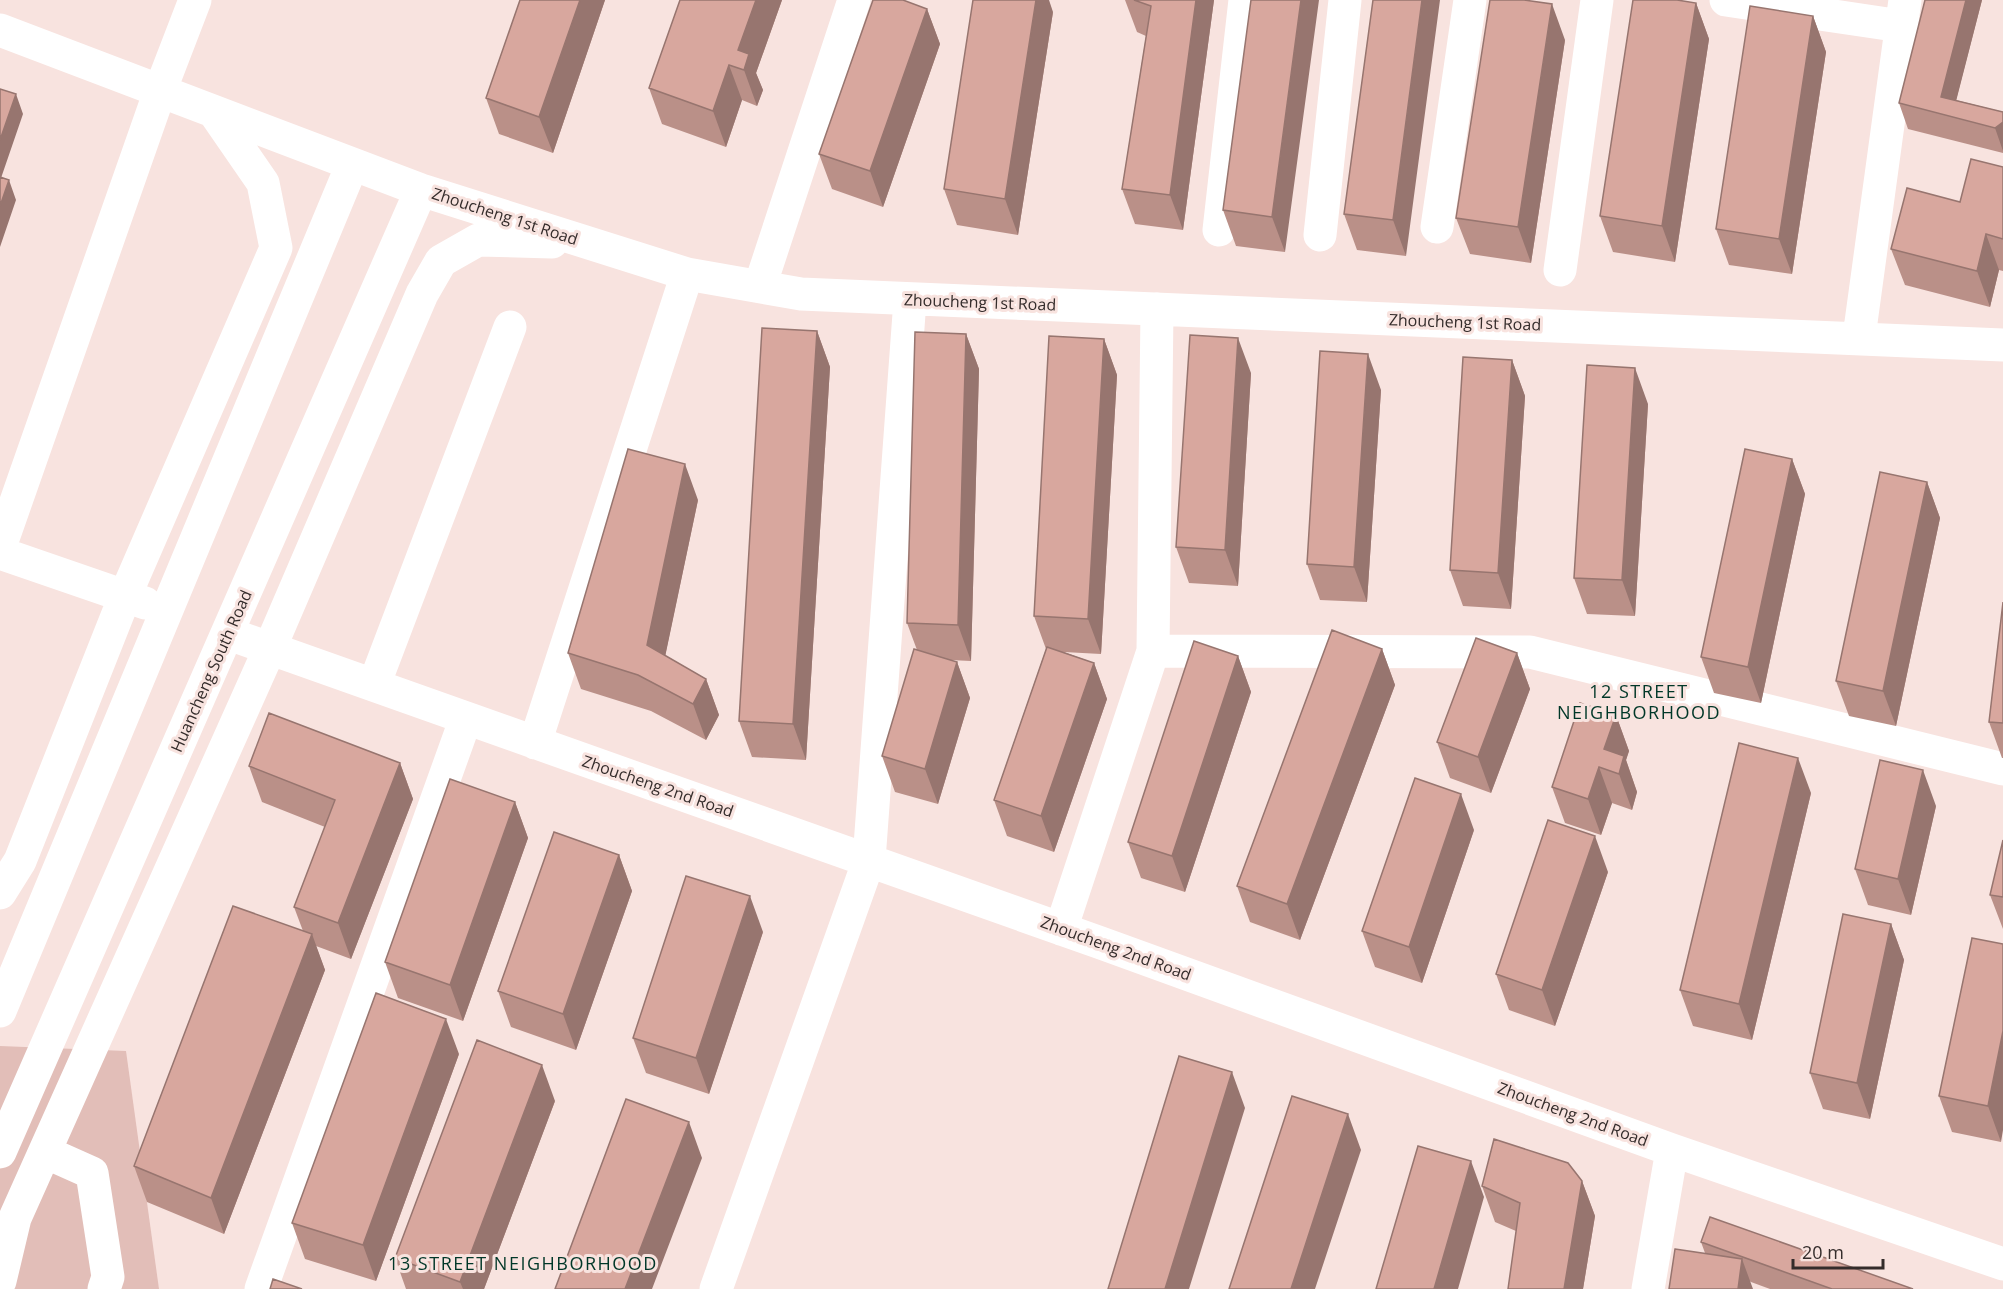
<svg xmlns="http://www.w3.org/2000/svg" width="2003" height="1289" font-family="'Open Sans',sans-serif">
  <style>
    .green { fill: #e2beb8 }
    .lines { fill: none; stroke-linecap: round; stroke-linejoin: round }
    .minor { stroke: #fff; stroke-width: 33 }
    .wall { fill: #ba9088 }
    .shaded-wall { fill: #97756f }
    .building { fill: #d8a79e; stroke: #97756f; stroke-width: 1.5 }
    .labels { text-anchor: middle; stroke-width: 6; stroke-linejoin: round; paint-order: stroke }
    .street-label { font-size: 16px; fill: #342c2b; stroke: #f8e3df }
    .neighbourhood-label { font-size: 18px; letter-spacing: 1.5px; fill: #003728; stroke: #f8e3df }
  </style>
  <rect width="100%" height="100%" fill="#f8e3df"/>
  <path class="green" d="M0,1046L126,1051L159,1289H0Z"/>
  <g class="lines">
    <path class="minor" d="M1726,0L1901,26
      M0,30L421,190L687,274L801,294L2003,345
      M1437,227L1470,0
      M1219,230L1245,0
      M1320,235L1345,0
      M1560,270L1597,0
      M760,286L854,0
      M1859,337L1905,0
      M0,547L160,91L195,0
      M0,553L145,603
      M229,634L1101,943L1672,1150L2003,1264
      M1153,651L1157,309
      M374,685L510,327
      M535,743L687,274
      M0,893L20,861L125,596L276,248L263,183L214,112
      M1061,929L1153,651L1530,652L2003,769
      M0,1011L352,165
      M0,1152L421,190
      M45,1152L92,1173L108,1277L104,1289
      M0,1281L15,1218L270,648L422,294L441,261L478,240L552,242
      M261,1289L466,718
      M716,1289L869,860L910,300
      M1648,1289L1672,1150"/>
  </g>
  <path class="wall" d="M520,0H605L553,153L499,134L486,98Z
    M680,0H782L756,73L763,90L757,106L742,100L726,147L662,124L649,88Z
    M1125,0H1214L1183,230L1135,224L1122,189L1146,36L1137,32Z
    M1251,0L1285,252L1236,246L1223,210Z
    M1373,0L1406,256L1357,250L1344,214Z
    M1925,0H1982L1956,100L2003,112V153L1908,129L1899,103Z
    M1696,3L1709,39L1675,262L1613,252L1600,216Z
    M927,9L940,44L883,207L832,189L819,154Z
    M1053,12L1018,235L957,225L944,189Z
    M1813,16L1826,52L1792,274L1729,265L1716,229Z
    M1565,40L1531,263L1470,254L1456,218Z
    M2003,167V271L1999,270L1990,307L1905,285L1891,249L1960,202Z
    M817,331L830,367L806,760L752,757L739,721Z
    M966,334L979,369L971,661L950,660L957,662L970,698L938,804L895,792L882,756L917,650L907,623Z
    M1104,339L1117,375L1101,654L1064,652L1094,663L1107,699L1054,852L1007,836L994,800L1046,649L1034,616Z
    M1512,360L1525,396L1511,609L1463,606L1450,570Z
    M1251,373L1238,586L1189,583L1176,547Z
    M1381,390L1367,602L1320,600L1307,564Z
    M1648,404L1635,616L1587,614L1574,578Z
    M1792,459L1805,494L1761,703L1714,693L1701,657Z
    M1927,482L1940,518L1896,726L1849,716L1836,681Z
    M698,500L665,656L706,679L719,715L706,740L651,711L581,689L568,653Z
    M2003,602V758H2002L1989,722Z
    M1382,649L1395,685L1300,940L1250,922L1237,886Z
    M1517,653L1530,689L1491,793L1450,778L1437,742Z
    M1238,656L1251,692L1185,892L1141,878L1128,842Z
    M1616,715L1629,751L1626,760L1637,792L1632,810L1612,803L1601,835L1565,823L1552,787Z
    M400,763L413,799L351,959L316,946L325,970L224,1234L147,1202L134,1166L303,931L294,907L325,827L262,802L249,766Z
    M1811,793L1752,1040L1693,1026L1680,990Z
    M515,802L528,838L463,1021L398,998L385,962Z
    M1936,806L1911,915L1868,905L1855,869Z
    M1474,830L1422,983L1375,967L1362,931Z
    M2003,840V929L1990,895Z
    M619,855L632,891L576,1050L511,1027L498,991Z
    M1608,872L1555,1026L1509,1010L1496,974Z
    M1891,924L1904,960L1870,1119L1823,1109L1810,1073Z
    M763,932L709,1094L646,1073L633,1038Z
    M1972,938L2001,1142L1952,1132L1939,1096Z
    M459,1054L376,1281L305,1259L292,1223Z
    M555,1101L484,1289H406L395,1258Z
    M1582,1181L1595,1216L1583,1289H1508L1516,1231L1495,1222L1482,1186Z
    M1701,1242L1913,1289H1770L1751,1282L1705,1253Z"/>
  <path class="shaded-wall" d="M580,0H605L553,153L539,117Z
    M756,0H782L756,73L763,90L757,106L744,70L738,50Z
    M1036,0H1049L1053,12L1018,235L1005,199Z
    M1196,0H1214L1183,230L1170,195Z
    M1301,0H1319L1285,252L1272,217Z
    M1422,0H1440L1406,256L1393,220Z
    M1966,0H1982L1952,117L1941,97Z
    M1696,3L1709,39L1675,262L1662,226Z
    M1552,4L1565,40L1531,263L1518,227Z
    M927,9L940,44L883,207L870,171Z
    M1813,16L1826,52L1792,274L1779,239Z
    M729,65L742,100L726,147L713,111Z
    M16,94L23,114L0,181V140Z
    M2003,122V151L1995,128Z
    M9,180L16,200L0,247V206Z
    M1986,234L1999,270L1990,307L1977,271Z
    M817,331L830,367L806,760L793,724Z
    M966,334L979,369L971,661L958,625Z
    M1238,338L1251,373L1238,586L1225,550Z
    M1104,339L1117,375L1101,654L1088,619Z
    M1368,354L1381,390L1367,602L1354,567Z
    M1512,360L1525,396L1511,609L1498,573Z
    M1635,368L1648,404L1635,616L1622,580Z
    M1792,459L1805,494L1761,703L1748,667Z
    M685,464L698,500L660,681L647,645Z
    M1927,482L1940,518L1896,726L1883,691Z
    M1382,649L1395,685L1300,940L1287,904Z
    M1517,653L1530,689L1491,793L1478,757Z
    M1238,656L1251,692L1185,892L1172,856Z
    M957,662L970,698L938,804L925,769Z
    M1094,663L1107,699L1054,852L1041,816Z
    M706,679L719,715L706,740L693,704Z
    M1616,715L1629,751L1626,760L1637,792L1632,810L1619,774L1604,749Z
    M1798,758L1811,793L1752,1040L1739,1004Z
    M400,763L413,799L351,959L338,923Z
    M1599,767L1612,803L1601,835L1588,799Z
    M1923,770L1936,806L1911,915L1898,879Z
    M1461,794L1474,830L1422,983L1409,947Z
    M515,802L528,838L463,1021L450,985Z
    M1595,836L1608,872L1555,1026L1542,990Z
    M619,855L632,891L576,1050L563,1014Z
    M750,896L763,932L709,1094L696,1058Z
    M1891,924L1904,960L1870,1119L1857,1083Z
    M312,934L325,970L224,1234L211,1198Z
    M446,1019L459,1054L376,1281L363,1245Z
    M2003,1031V1130L2001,1142L1988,1106Z
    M542,1065L555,1101L484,1289H463L460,1282Z
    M1232,1072L1245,1108L1189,1289H1165Z
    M1348,1114L1361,1150L1315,1289H1291Z
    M689,1122L702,1158L652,1289H625Z
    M1471,1161L1484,1197L1458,1289H1434Z
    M1582,1181L1595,1216L1583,1289H1564Z
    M1742,1259L1753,1289H1738Z"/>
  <path class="building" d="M520,0H580L539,117L486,98Z
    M680,0H756L738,50L749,54L744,70L729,65L713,111L649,88Z
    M873,0H903L927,9L870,171L819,154Z
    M973,0H1036L1005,199L944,189Z
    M1134,0H1196L1170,195L1122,189L1151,6Z
    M1251,0H1301L1272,217L1223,210Z
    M1373,0H1422L1393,220L1344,214Z
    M1490,0H1524L1552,4L1518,227L1456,218Z
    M1633,0H1677L1696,3L1662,226L1600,216Z
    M1925,0H1966L1941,97L2003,112V122L1995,128L1899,103Z
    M1750,6L1813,16L1779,239L1716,229Z
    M0,89L16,94L0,140Z
    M1971,159L2003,167V239L1986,234L1977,271L1891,249L1907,188L1960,202Z
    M0,177L9,180L0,206Z
    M762,328L817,331L793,724L739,721Z
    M915,332L966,334L958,625L907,623Z
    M1190,335L1238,338L1225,550L1176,547Z
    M1049,336L1104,339L1088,619L1034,616Z
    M1320,351L1368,354L1354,567L1307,564Z
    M1463,357L1512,360L1498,573L1450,570Z
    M1587,365L1635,368L1622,580L1574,578Z
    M628,449L685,464L647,645L706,679L693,704L638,675L568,653Z
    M1745,449L1792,459L1748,667L1701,657Z
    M1880,472L1927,482L1883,691L1836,681Z
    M2003,602V723L1989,722Z
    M1332,630L1382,649L1287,904L1237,886Z
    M1476,638L1517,653L1478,757L1437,742Z
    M1194,641L1238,656L1172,856L1128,842Z
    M1047,647L1094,663L1041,816L994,800Z
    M914,649L957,662L925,769L882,756Z
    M1580,703L1616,715L1604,749L1624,756L1619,774L1599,767L1588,799L1552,787Z
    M269,713L400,763L338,923L294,907L335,800L249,766Z
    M1739,743L1798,758L1739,1004L1680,990Z
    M1880,760L1923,770L1898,879L1855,869Z
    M1415,778L1461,794L1409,947L1362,931Z
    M450,779L515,802L450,985L385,962Z
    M1548,820L1595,836L1542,990L1496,974Z
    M554,832L619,855L563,1014L498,991Z
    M2003,840V897L1990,895Z
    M686,876L750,896L696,1058L633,1038Z
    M233,906L312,934L211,1198L134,1166Z
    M1843,914L1891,924L1857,1083L1810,1073Z
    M1972,938L2003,944V1031L1988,1106L1939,1096Z
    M376,993L446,1019L363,1245L292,1223Z
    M477,1040L542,1065L460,1282L395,1258Z
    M1179,1056L1232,1072L1165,1289H1108Z
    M1292,1096L1348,1114L1291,1289H1229Z
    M626,1099L689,1122L625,1289H555Z
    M1494,1139L1568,1163L1582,1181L1564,1289H1508L1520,1203L1482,1186Z
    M1418,1146L1471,1161L1434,1289H1376Z
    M1710,1217L1913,1289H1832L1701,1242Z
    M1675,1249L1742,1259L1738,1289H1669Z
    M273,1279L302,1289H270Z"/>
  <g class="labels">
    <g class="street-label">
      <text transform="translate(505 216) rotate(18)" y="6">Zhoucheng 1st Road</text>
      <text transform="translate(980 302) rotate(2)" y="6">Zhoucheng 1st Road</text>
      <text transform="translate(1465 322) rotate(2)" y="6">Zhoucheng 1st Road</text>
      <text transform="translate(211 671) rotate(-66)" y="6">Huancheng South Road</text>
      <text transform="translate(658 786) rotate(19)" y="6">Zhoucheng 2nd Road</text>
      <text transform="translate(1116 948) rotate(20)" y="6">Zhoucheng 2nd Road</text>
      <text transform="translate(1573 1114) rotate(20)" y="6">Zhoucheng 2nd Road</text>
    </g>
    <g class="neighbourhood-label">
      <text x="1639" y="698">12 STREET<tspan x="1639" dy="21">NEIGHBORHOOD</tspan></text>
      <text x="523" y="1270">13 STREET NEIGHBORHOOD</text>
    </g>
  </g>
  <path d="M1793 1259v9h90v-9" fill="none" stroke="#342c2b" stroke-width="3"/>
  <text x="1802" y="1259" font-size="18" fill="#342c2b" stroke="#f8e3df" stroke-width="4.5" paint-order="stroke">20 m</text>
</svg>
